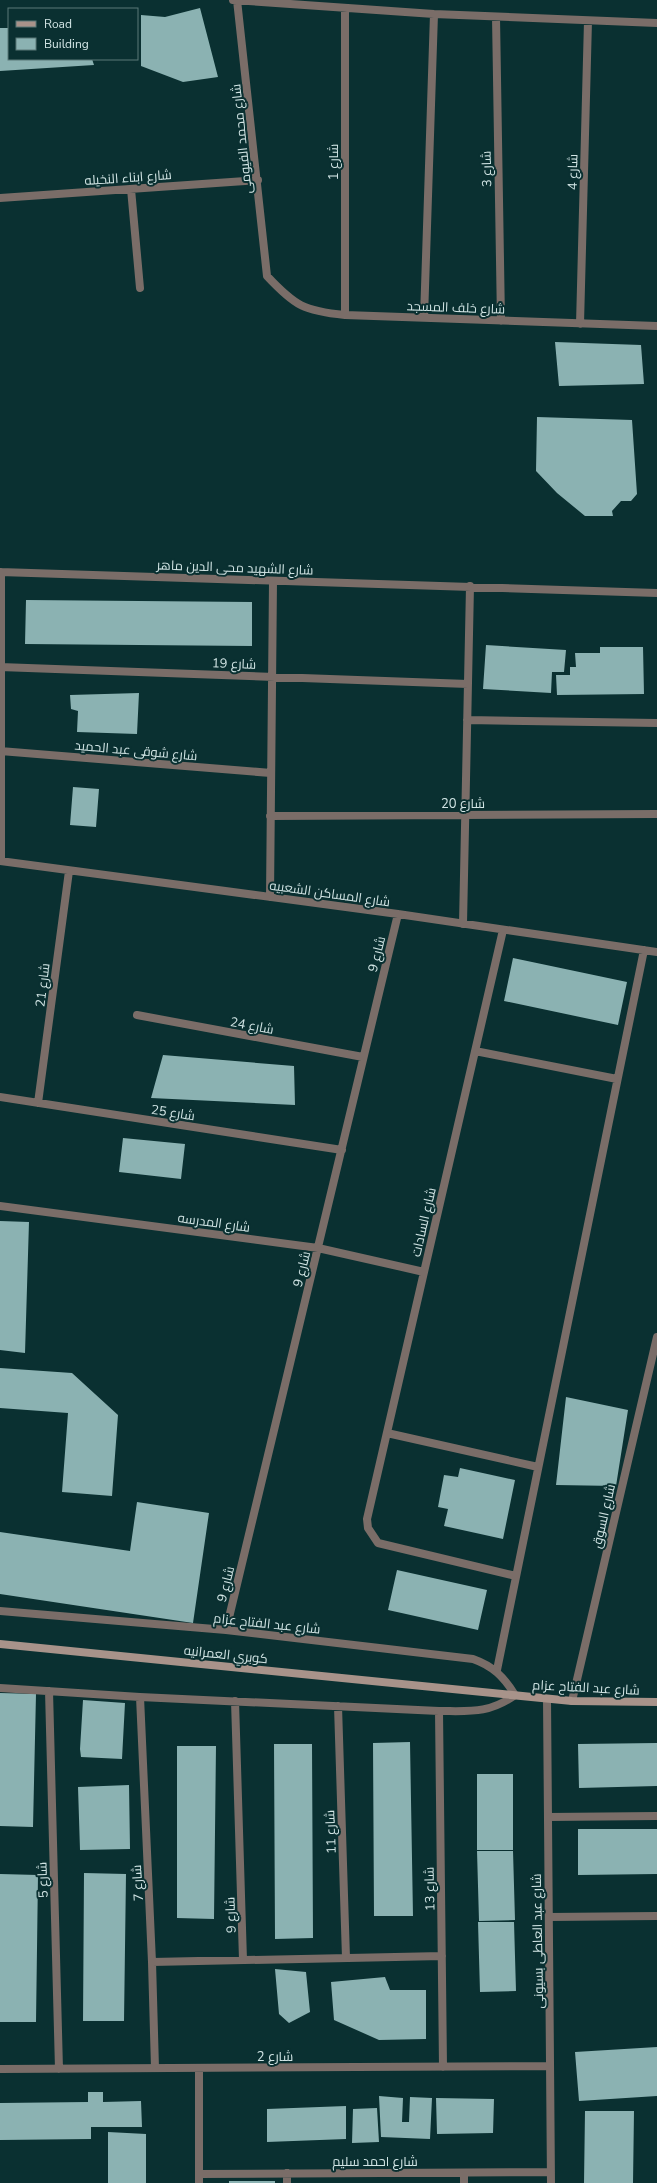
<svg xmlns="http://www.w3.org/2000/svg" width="657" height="2183" font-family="'Nunito Sans',Cairo,sans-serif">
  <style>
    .building { fill: #8bb2b2 }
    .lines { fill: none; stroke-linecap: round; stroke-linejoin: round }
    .street { stroke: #7a6d68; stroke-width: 8 }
    .secondary { stroke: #a8938a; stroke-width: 8 }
    .labels { text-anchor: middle; stroke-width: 4; stroke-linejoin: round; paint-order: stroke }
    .street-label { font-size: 13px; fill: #d2e5e5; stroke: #0a3031 }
  </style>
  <rect width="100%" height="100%" fill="#0a3031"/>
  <path class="building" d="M200,8L218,77L183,82L141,66V15L165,17Z
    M0,28H9V59H92L94,65L0,71Z
    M555,342L641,345L644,384L559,386Z
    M537,417L632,420L637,494L631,501H621L612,511L613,516H585L557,493L536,471Z
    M26,600L252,602V646L25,644Z
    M486,645L566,650L564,672H552L551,693L483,689Z
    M600,647H643L644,694L557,695L556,675H570V667H576L575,653H600Z
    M139,693L137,734L77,732L78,711L71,709L70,695Z
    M73,787L99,789L96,827L70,825Z
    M513,958L627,982L618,1025L504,1001Z
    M163,1055L294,1066L295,1105L151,1098Z
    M123,1138L185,1144L181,1179L119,1172Z
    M0,1221L29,1222L25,1353L0,1350Z
    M0,1368L72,1373L118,1415L112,1496L62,1492L68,1413L0,1408Z
    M566,1397L628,1410L616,1486L556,1485Z
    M460,1468L515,1480L503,1539L444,1526L448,1509L438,1507L444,1475L458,1477Z
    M137,1502L209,1513L193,1623L0,1594V1532L130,1551Z
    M397,1570L487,1590L478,1630L388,1610Z
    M0,1693L36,1694L33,1827L0,1826Z
    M83,1700L125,1703L122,1759L81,1757L80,1749Z
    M410,1742L413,1916H374L373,1743Z
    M657,1743V1786L579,1788L578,1744Z
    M274,1744H312L313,1938L275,1939Z
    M177,1746H216L214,1919L177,1918Z
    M477,1774H513V1850H477Z
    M129,1785L130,1849L80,1850L78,1787Z
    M578,1829H657V1874L578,1875Z
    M477,1851H513L515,1920L479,1921Z
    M84,1873L126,1874L124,2021H83Z
    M0,1874L38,1875L36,2022H0Z
    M478,1922H514L516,1991L480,1992Z
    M275,1969L306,1972L310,2012L289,2023L279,2014Z
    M385,1977L390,1990H426V2039L379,2040L334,2020L331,1982Z
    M657,2047V2096L579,2101L575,2052Z
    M88,2092H103V2102L141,2101L142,2127H91V2139L0,2140V2103L88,2102Z
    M379,2096L403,2098L402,2122H409L410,2097L432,2098L430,2139L381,2137Z
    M436,2098L494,2099L493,2133L437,2134Z
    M346,2106V2139L267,2142V2109Z
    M377,2108L379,2142L352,2143L353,2109Z
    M585,2111H634L633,2183H584Z
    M108,2132L146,2134V2183H108Z
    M229,2181H275V2183H229Z"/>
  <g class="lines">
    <path class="street" d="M233,0L434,14L657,23
      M237,0L267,276C295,306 304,311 345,315L657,326
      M496,17L501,321
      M131,189L140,288
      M0,198L258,180
      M345,315V8
      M424,318L434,14
      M580,324L588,21
      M0,572L657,593
      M1,572V861
      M0,667L468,684
      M467,720L657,723
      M0,751L271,773
      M270,816L657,814
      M0,861L398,914L657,952
      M270,897L273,581
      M463,924L470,586
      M503,930L367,1519L368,1528L378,1543L516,1576
      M137,1015L363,1057
      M475,1051L617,1079
      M0,1097L342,1150
      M38,1103L69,871
      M0,1206L318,1248L424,1272
      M387,1433L538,1467
      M0,1611L226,1630L473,1659C493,1666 504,1677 515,1695C489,1714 469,1711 439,1711L140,1697L0,1688
      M226,1630L398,914
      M497,1670L644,950
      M49,1691L59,2069
      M140,1697L152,1962L155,2068
      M547,1699L551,2183
      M235,1701L243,1960
      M572,1701L657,1337
      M338,1706L346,1958
      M439,1711L443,2067
      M548,1817L657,1816
      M549,1917L657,1916
      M152,1962L442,1956
      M199,2068V2183
      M0,2069L550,2066
      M464,2173V2183
      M199,2174L551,2172
      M287,2183V2173"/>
    <path class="secondary" d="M0,1644L572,1701L657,1702"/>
  </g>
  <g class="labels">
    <g class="street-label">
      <text transform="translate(241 139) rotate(-96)" y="5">شارع محمد الفيومى</text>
      <text transform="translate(333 162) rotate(-90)" y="5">شارع 1</text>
      <text transform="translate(486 169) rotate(-91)" y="5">شارع 3</text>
      <text transform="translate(572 172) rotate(-89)" y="5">شارع 4</text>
      <text transform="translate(128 177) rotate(-4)" y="5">شارع ابناء النخيله</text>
      <text transform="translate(456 307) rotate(2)" y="5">شارع خلف المسجد</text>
      <text transform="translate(235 567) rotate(2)" y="5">شارع الشهيد محى الدين ماهر</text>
      <text transform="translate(234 663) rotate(2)" y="5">شارع 19</text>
      <text transform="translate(136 750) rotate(5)" y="5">شارع شوقى عبد الحميد</text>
      <text x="463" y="808">شارع 20</text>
      <text transform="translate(330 893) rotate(8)" y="5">شارع المساكن الشعبيه</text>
      <text transform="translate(376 954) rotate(-76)" y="5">شارع 9</text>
      <text transform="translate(42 985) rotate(-83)" y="5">شارع 21</text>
      <text transform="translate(252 1025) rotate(11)" y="5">شارع 24</text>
      <text transform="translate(173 1112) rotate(9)" y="5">شارع 25</text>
      <text transform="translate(214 1222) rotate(8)" y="5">شارع المدرسه</text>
      <text transform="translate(423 1222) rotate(-77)" y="5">شارع السادات</text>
      <text transform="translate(301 1269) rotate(-76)" y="5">شارع 9</text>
      <text transform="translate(603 1516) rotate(-77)" y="5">شارع السوق</text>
      <text transform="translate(225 1584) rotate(-76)" y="5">شارع 9</text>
      <text transform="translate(267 1623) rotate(6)" y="5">شارع عبد الفتاح عزام</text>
      <text transform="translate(226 1654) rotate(6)" y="5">كوبري العمرانيه</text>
      <text transform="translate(586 1687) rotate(3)" y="5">شارع عبد الفتاح عزام</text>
      <text transform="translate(330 1832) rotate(-92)" y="5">شارع 11</text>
      <text transform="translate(42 1880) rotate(-92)" y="5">شارع 5</text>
      <text transform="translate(137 1883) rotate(-93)" y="5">شارع 7</text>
      <text transform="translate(429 1889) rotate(-91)" y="5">شارع 13</text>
      <text transform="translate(230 1915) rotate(-92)" y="5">شارع 9</text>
      <text transform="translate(537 1941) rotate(-91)" y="5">شارع عبد العاطى بسيونى</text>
      <text x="275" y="2061">شارع 2</text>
      <text x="375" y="2166">شارع احمد سليم</text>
    </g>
  </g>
  <rect x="8" y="8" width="130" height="52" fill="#0a3031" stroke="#5a7879"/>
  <rect x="16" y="21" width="20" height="6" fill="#a8938a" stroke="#5a7879"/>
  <text x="44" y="28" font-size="12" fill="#d2e5e5">Road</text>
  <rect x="16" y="38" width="20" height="12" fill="#8bb2b2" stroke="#5a7879"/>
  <text x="44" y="48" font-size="12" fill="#d2e5e5">Building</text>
</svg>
